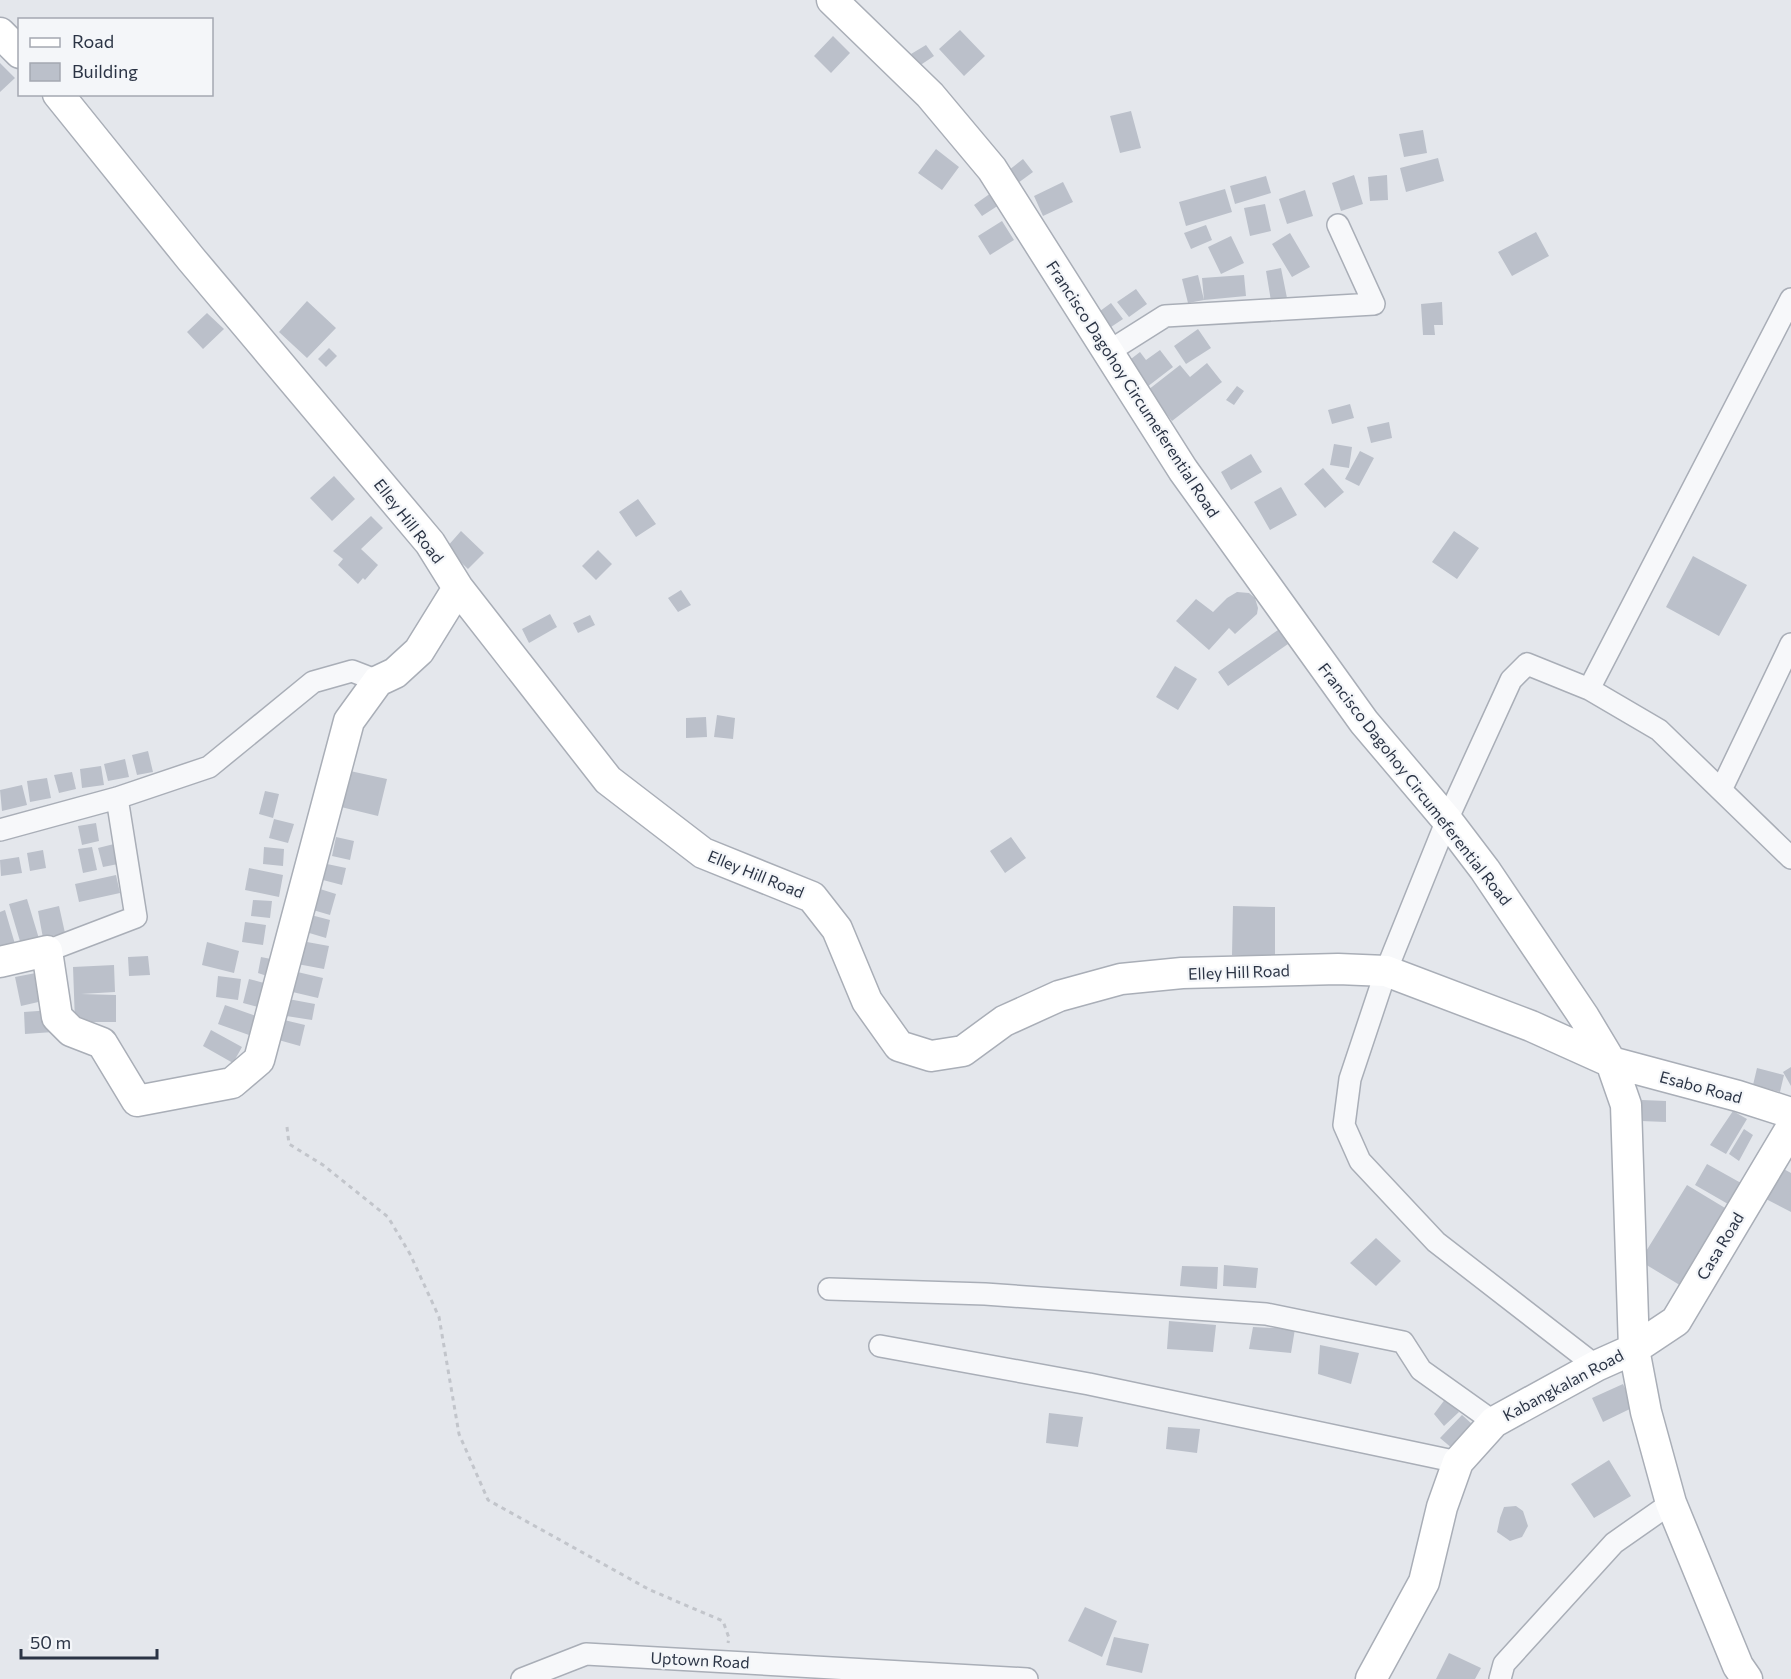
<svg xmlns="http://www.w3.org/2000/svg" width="1791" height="1679" font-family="Commissioner,sans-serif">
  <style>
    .building { fill: #bbc0ca }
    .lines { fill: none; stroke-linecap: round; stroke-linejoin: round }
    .street-casing { stroke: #a9aeb7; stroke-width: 24 }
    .secondary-casing { stroke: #a9aeb7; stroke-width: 33 }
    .path { stroke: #c2c5cb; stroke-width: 3; stroke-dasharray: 4.5 4.5; stroke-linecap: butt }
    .street { stroke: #f7f8fa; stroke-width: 21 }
    .secondary { stroke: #fff; stroke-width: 30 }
    .labels { text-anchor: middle; stroke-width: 4.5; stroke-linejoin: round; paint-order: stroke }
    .street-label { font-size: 16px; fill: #2b3445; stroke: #f4f6f9 }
  </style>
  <rect width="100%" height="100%" fill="#e4e7ec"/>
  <path class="building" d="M960,30L985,56L964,76L939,49Z
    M833,36L850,53L831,73L814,56Z
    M926,45L934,56L919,66L911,54Z
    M0,63L15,78L0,92Z
    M1131,111L1141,148L1120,153L1110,116Z
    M1423,130L1427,153L1404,157L1399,134Z
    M936,149L959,167L942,190L918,173Z
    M1438,158L1444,181L1406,192L1400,168Z
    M1023,159L1033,172L1018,183L1009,170Z
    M1354,175L1363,204L1341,211L1332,183Z
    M1387,175L1388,200L1370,201L1368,177Z
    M1266,176L1271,193L1235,204L1230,186Z
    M1063,182L1073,202L1043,216L1034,196Z
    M1225,189L1232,212L1186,226L1179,202Z
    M1305,190L1313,216L1287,224L1279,199Z
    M991,193L999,205L982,216L974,205Z
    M1265,204L1271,231L1250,236L1244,208Z
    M1002,221L1014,240L990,255L978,236Z
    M1206,225L1212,240L1191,249L1184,233Z
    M1536,232L1549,256L1512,276L1498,252Z
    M1290,233L1310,267L1292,277L1272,244Z
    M1231,236L1244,263L1221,274L1208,247Z
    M1281,268L1287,298L1271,301L1266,271Z
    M1198,275L1204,300L1188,303L1182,279Z
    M1244,275L1246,296L1204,300L1202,278Z
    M1136,289L1147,304L1129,317L1117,302Z
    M307,301L336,328L307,358L279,332Z
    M1442,302L1443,325H1434L1435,335H1423L1421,304Z
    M1111,303L1123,319L1108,329L1096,314Z
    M207,313L224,329L203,349L187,332Z
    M1198,329L1211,348L1186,364L1174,346Z
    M329,348L337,356L326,367L318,359Z
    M1160,350L1173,367L1147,387L1127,362L1140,352L1146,360Z
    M1207,363L1222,382L1172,421L1148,390L1180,365L1190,377Z
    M1237,386L1244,391L1234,405L1226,400Z
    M1350,404L1354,418L1332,424L1328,410Z
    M1389,422L1392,438L1371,443L1367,427Z
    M1334,444L1352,447L1349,468L1330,465Z
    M1360,451L1374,458L1359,486L1345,479Z
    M1251,454L1262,472L1231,490L1221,472Z
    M1323,468L1344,492L1325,508L1304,484Z
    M334,476L355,499L332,521L310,498Z
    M1281,487L1297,515L1270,530L1254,502Z
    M638,499L656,524L636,537L619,512Z
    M371,516L383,528L361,549L378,565L365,580L363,578L358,584L338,565L343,559L333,551Z
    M461,531L484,553L468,569L446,548Z
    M1454,531L1479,548L1457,579L1432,562Z
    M598,550L612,564L596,580L582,566Z
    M1693,556L1747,585L1719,636L1666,607Z
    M681,590L691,605L678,612L668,598Z
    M1237,592L1249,593L1255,598L1258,608L1257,614L1235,634L1229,628L1209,650L1176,621L1196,599L1213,612L1227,598Z
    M550,614L557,627L529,643L522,629Z
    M590,615L595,625L578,633L573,623Z
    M1278,630L1288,644L1228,686L1218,672Z
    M1175,666L1197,679L1178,710L1156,697Z
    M717,715L735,718L733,739L714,737Z
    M706,717L707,737L686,738V718Z
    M148,751L153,772L137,775L132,755Z
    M125,759L129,777L108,781L104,764Z
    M101,766L104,785L82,788L80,769Z
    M350,771L387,779L378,816L341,807Z
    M72,772L76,789L59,793L54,775Z
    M47,778L51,798L30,802L27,781Z
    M22,785L27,805L2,811L0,790Z
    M265,791L279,794L273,818L259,814Z
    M274,819L294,824L288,843L269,838Z
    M96,823L99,841L82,845L78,826Z
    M336,837L354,841L350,860L332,856Z
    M1011,837L1026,858L1005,873L990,851Z
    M114,844L118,864L103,867L98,848Z
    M92,847L97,870L83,873L78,849Z
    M264,847L284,849L283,866L263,864Z
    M43,850L46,868L30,871L27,853Z
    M19,857L22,873L1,876L0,860Z
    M327,864L346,868L342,885L323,880Z
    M249,868L283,875L279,897L245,890Z
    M116,875L120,893L79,902L75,884Z
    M320,889L336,894L330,915L313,910Z
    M27,899L40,942L22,948L9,904Z
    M253,900L272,901L270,918L251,916Z
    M59,906L65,933L43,938L38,911Z
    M1233,906L1275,907V955H1232Z
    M5,910L15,944L0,947V912Z
    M311,915L330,920L326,938L306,932Z
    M245,922L266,925L263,945L242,942Z
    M296,940L329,946L324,969L292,963Z
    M207,942L239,951L234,973L202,965Z
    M148,956L150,975L129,976L128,957Z
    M261,957L271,959L267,976L258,973Z
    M114,965L115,992L81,994L116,995V1022H75L73,967Z
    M289,970L323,978L318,998L284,990Z
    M41,972L47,1000L21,1006L15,977Z
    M218,976L241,979L238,1000L216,997Z
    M249,979L264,983L258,1007L243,1003Z
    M283,998L315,1004L312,1020L280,1015Z
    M225,1005L256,1016L249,1035L218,1024Z
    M52,1010L53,1032L25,1034L24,1012Z
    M280,1019L305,1025L300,1046L275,1039Z
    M211,1030L242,1047L233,1063L203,1046Z
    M1791,1067V1086L1783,1072Z
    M1757,1068L1784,1075L1780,1092L1753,1085Z
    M1642,1100L1666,1101V1122L1641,1121Z
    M1733,1111L1747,1119L1726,1154L1710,1145Z
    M1744,1129L1753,1135L1739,1161L1729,1154Z
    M1707,1164L1741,1183L1728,1204L1695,1185Z
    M1780,1167L1791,1173V1212L1764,1198Z
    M1687,1185L1730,1211L1683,1287L1640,1261Z
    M1376,1238L1401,1261L1376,1286L1350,1263Z
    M1224,1265L1258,1268L1256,1288L1223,1286Z
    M1182,1266L1218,1267L1217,1289L1180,1286Z
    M1169,1321L1216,1325L1213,1352L1167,1349Z
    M1253,1327L1295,1329L1291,1353L1249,1349Z
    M1320,1345L1359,1353L1351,1384L1318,1374Z
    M1623,1384L1634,1407L1603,1422L1592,1398Z
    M1446,1398L1459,1412L1444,1426L1434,1414Z
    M1049,1413L1083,1417L1078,1447L1046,1443Z
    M1462,1415L1472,1424L1456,1440L1461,1442L1453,1449L1440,1438Z
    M1168,1427L1200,1429L1197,1453L1166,1449Z
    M1609,1460L1631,1496L1594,1518L1571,1484Z
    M1516,1506L1523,1511L1528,1526L1522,1537L1510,1541L1497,1532L1500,1518L1504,1507Z
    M1085,1607L1117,1621L1102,1657L1068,1641Z
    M1114,1637L1149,1644L1142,1673L1106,1665Z
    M1449,1653L1481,1668L1475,1679H1436Z"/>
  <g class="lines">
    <g class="street-casing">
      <path id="street" d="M1108,352L1165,316L1374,304L1338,225
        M1589,689L1791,299
        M1721,790L1791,644
        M0,830L117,798L209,767L313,682L352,671L378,681
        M47,951L136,917L117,798
        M829,1289L985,1294L1266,1314L1403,1342L1421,1370L1494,1422
        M880,1346L1089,1384L1458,1462
        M1596,1366L1436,1242L1360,1161L1344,1125L1350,1079L1386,971L1447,820L1511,680L1527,664L1589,689L1659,730L1791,858
        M522,1679L586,1654L1027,1679
        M1500,1679L1504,1664L1614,1543L1671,1503"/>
    </g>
    <g class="secondary-casing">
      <path id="secondary" d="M832,0L930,95L992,169L1183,470L1364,722L1447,820L1485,870L1584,1017L1611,1062L1626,1105L1634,1349L1646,1412L1671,1503L1738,1666L1747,1679
        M0,33L20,53
        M58,94L191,259L430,543L458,588L608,780L703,853L812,897L837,929L867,1001L899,1046L931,1056L963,1051L1004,1021L1059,996L1121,979L1182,973L1338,969L1386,971L1531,1026L1611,1062L1738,1096L1791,1113
        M0,962L47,951L57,1017L71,1031L102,1043L137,1101L232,1083L259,1060L349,721L378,681L395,673L419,651L458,588
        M1371,1679L1424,1582L1442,1507L1458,1462L1494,1422L1596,1366L1634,1349L1676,1321L1791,1128"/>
    </g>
    <path class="path" d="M287,1127L289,1144L323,1165L388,1217L410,1254L439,1317L459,1434L488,1500L650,1590L723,1621L729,1638L728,1643"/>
    <use href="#street" class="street"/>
    <use href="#secondary" class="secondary"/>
  </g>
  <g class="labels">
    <g class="street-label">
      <text transform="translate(1133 389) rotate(57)" y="6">Francisco Dagohoy Circumeferential Road</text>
      <text transform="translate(409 521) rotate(52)" y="6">Elley Hill Road</text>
      <text transform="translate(1415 784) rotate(52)" y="6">Francisco Dagohoy Circumeferential Road</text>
      <text transform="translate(756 874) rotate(22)" y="6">Elley Hill Road</text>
      <text transform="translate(1239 972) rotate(-2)" y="6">Elley Hill Road</text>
      <text transform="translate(1701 1087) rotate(15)" y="6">Esabo Road</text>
      <text transform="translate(1720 1246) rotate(-59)" y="6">Casa Road</text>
      <text transform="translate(1563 1385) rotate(-28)" y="6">Kabangkalan Road</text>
      <text transform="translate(700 1660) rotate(3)" y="6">Uptown Road</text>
    </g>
  </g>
  <rect x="18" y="18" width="195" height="78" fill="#f4f6f9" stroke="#a4a8b1" stroke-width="1.5"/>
  <rect x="30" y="38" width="30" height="9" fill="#ffffff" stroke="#a4a8b1" stroke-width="1.5"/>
  <text x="72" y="48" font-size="18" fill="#2b3445">Road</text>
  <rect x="30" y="63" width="30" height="18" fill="#bbc0ca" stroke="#a4a8b1" stroke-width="1.5"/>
  <text x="72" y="78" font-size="18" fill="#2b3445">Building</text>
  <path d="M21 1649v9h136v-9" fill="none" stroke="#2b3445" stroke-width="3"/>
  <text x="30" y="1649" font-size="18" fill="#2b3445" stroke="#f4f6f9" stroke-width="4.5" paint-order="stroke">50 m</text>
</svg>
